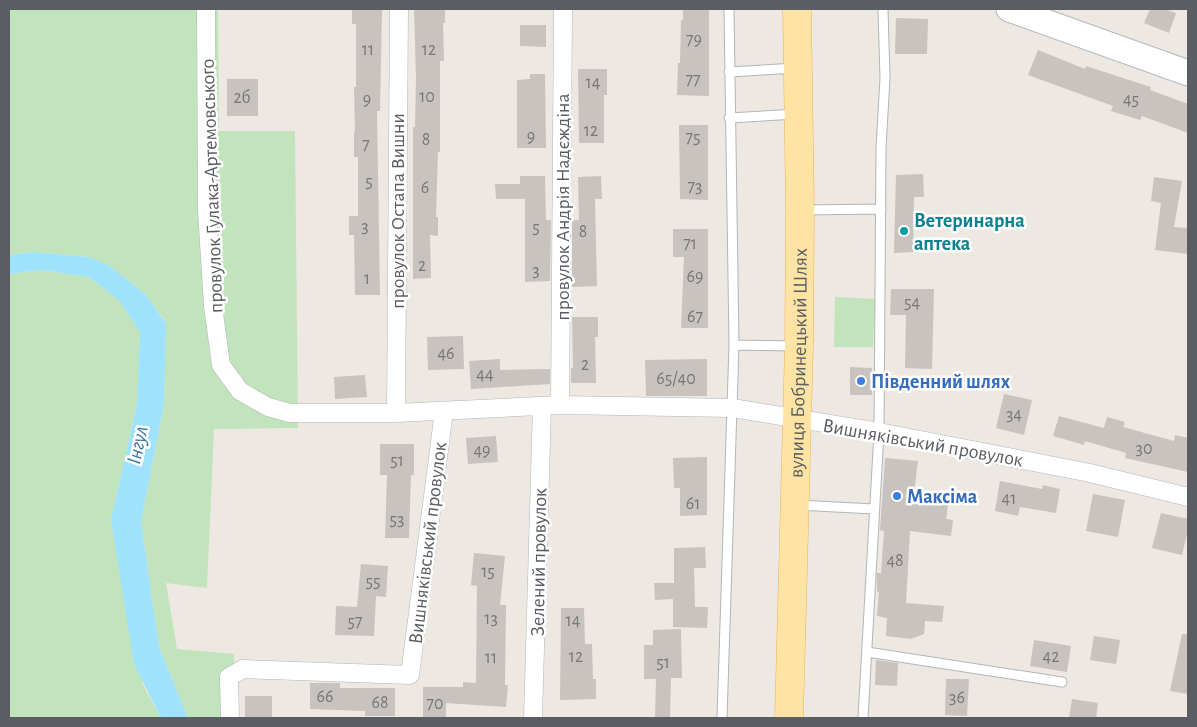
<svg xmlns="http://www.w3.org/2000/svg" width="1197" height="727" font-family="'Alegreya Sans',sans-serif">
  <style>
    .green { fill: #c2e4bd }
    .water { fill: #9fe2fe }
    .building { fill: #c8c3be }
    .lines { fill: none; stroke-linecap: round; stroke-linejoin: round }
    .lane-casing { stroke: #b2b5b9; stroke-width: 11 }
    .street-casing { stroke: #b2b5b9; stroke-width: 19 }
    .secondary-casing { stroke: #b3b7bc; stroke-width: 27 }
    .primary-casing { stroke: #f0b057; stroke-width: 29 }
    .lane { stroke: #fff; stroke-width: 9 }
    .street { stroke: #fff; stroke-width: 18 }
    .secondary { stroke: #fff; stroke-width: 25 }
    .primary { stroke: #fee4a4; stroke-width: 28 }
    .culture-dot { fill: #0f9aa8; stroke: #fff; stroke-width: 2 }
    .shop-dot { fill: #3f7fe0; stroke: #fff; stroke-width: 2 }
    .labels { text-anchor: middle; stroke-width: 5; stroke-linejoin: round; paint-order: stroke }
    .number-label { font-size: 18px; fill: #767779 }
    .street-label { font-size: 20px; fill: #5a5e62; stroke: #fff }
    .culture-label { font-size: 20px; font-weight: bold; fill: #0d838f; stroke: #fff; text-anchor: start }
    .shop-label { font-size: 20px; font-weight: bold; fill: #366cbe; stroke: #fff; text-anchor: start }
    .water-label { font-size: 21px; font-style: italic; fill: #38779e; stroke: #fff }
  </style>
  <rect width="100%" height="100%" fill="#ede8e1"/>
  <path class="green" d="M9,9H218L219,131H295L298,428L214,429L207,588L166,583L177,649L234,654L236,718H188L159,647L141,522L164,405L166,322L146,295L110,266L89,257L33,252L9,255Z
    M41,270L89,277L119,300L140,332L137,404L111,520L143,685L161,718H9V274Z
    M835,297L875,299L873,347H834Z"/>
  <path class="water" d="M33,252L89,257L110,266L146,295L166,323L164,405L141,522L159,647L188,718H161L134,664L111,520L137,404L140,332L119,300L89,277L41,270L9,274V255Z"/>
  <path class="building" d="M352,9H382L380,111H377L380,295H355L354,235H349V216H358V157H354V132H355L354,87H356V24H352Z
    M414,9H445V23H443L444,61H440V152H438L436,217H438V236L430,235L431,278L413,279V127H415L416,78Z
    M683,9H709V96L677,95L678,63H680L681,20H683Z
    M1150,9H1165L1176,13L1169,33L1144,23Z
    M896,18L928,19L927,54H895Z
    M520,25H546V47L520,46Z
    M1038,50L1085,69L1086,66L1151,87L1150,90L1188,104V133L1142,116L1140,120L1111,111L1113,106L1028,75Z
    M578,69H607V95H604V143H579Z
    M530,74H545L546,148H517V80L530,79Z
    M227,79H258V116H227Z
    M679,125H708V200L680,199Z
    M923,174L924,197H914L913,252L894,253L896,175Z
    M520,176H545L546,220H551L550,281L525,282V199H496L495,184H520Z
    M601,176L602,199H595L597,286L572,287V220H579L578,177Z
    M1154,177L1182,181L1174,227L1188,228V254L1155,250L1161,203L1151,201Z
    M673,229H708V328H681L684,257H673Z
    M891,289H934L932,369L905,368L906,315H890Z
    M572,317H598V337H595L596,383H571V368H573Z
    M463,336L464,369L428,370L427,337Z
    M500,359V370L550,369V384L471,389L469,361Z
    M707,359V396H646L645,360Z
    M850,367L872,368V395H850Z
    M365,375L367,397L335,399L334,377Z
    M1004,394L1032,400L1024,435L996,428Z
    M1059,416L1104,428L1107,417L1125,422L1123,427L1174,441L1175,435L1188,438V472L1125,458L1126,453L1085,441L1084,445L1053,436Z
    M496,436L498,462L468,464L466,438Z
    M380,444H414V475H411L409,538H385L387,475H380Z
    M707,457V515L680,516V488H674L673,458Z
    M885,458L918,461L914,493L949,498L946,519L953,520L951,536L910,531L906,603L944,606L942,622L925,621L924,634L911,639L886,636L887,618L877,616L879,592H877V573H881L884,531L880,530Z
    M1000,481L1042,489L1043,485L1060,489L1056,513L1020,507L1018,516L995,511Z
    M1093,494L1125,500L1118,537L1086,531Z
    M1161,513L1188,519V530L1182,555L1152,548Z
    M705,547L706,568H694L695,607H708L707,628L673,627V599L655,600L654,583H674V548Z
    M474,553L505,556L500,605H506L505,685H508L506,707L446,703V718H423V687H463V682L476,683L477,586L471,585Z
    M361,564L388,566L386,597L376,596L374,636L335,635L336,606L357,607Z
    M561,608H584L585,644H592L593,679H596V699L560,700Z
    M681,629L682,678H671L670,718H655L656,679H644V645H653V630Z
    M1182,634H1188V694L1170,691Z
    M1094,636L1120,640L1116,664L1090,660Z
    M1034,640L1071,646L1067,672L1030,666Z
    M876,660L898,663L897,686L875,685Z
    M946,679H969L967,716L945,715Z
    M310,683H340V688H395V716H365V711L310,709Z
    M245,696H272V718H245Z
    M1072,699L1098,703L1096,718H1069Z"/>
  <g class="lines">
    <g class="lane-casing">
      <path id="lane" d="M729,72L796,68
        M729,118L796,114
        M803,210L881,209
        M734,345L796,346
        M797,505L874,509
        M867,652L1062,682
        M722,718L734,345L729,9
        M863,718L879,432L881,148L885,78L883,9"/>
    </g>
    <g class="street-casing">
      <path id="street" d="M206,9L207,210L213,306L221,365L240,391L268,407L290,413H396L560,405L732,408L879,432L1090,473L1188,497
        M560,405L563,9
        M396,413L399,9
        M230,718L229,677L243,669L410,675L444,411
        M533,718L542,406"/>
    </g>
    <g class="secondary-casing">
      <path id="secondary" d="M1009,9L1188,73"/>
    </g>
    <g class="primary-casing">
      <g id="primary">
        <path id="s1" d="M789,718L799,346L800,210L797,9"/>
      </g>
    </g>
    <use href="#lane" class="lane"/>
    <use href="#street" class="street"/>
    <use href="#secondary" class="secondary"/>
    <use href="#primary" class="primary"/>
  </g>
  <circle class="culture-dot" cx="904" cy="231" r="5"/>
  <g class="shop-dot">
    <circle cx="861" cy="381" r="5"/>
    <circle cx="897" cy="496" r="5"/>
  </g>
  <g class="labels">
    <g class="number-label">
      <text x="694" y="45">79</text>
      <text x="368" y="55">11</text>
      <text x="429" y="55">12</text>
      <text x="693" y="85">77</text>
      <text x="593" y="88">14</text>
      <text x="427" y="102">10</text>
      <text x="242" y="103">2б</text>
      <text x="367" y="105">9</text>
      <text x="1131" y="105">45</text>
      <text x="591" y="136">12</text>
      <text x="531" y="142">9</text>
      <text x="693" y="143">75</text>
      <text x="426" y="145">8</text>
      <text x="366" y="150">7</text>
      <text x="369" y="187">5</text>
      <text x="695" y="192">73</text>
      <text x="425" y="193">6</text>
      <text x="365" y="232">3</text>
      <text x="536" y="233">5</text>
      <text x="583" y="237">8</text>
      <text x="690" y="249">71</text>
      <text x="422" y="271">2</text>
      <text x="536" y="276">3</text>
      <text x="695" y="282">69</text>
      <text x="367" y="284">1</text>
      <text x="912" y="308">54</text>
      <text x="695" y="322">67</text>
      <text x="446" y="359">46</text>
      <text x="585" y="370">2</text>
      <text x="485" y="380">44</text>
      <text x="676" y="384">65/40</text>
      <text x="1014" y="420">34</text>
      <text x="1144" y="454">30</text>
      <text x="482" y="456">49</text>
      <text x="397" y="466">51</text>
      <text x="1009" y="504">41</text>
      <text x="693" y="509">61</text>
      <text x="397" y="525">53</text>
      <text x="895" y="566">48</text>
      <text x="488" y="577">15</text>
      <text x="373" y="587">55</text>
      <text x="491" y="624">13</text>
      <text x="573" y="626">14</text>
      <text x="355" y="627">57</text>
      <text x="576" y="662">12</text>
      <text x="1051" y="662">42</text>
      <text x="491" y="663">11</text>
      <text x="663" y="668">51</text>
      <text x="325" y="702">66</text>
      <text x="957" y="703">36</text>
      <text x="380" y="708">68</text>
      <text x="435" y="709">70</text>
    </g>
    <g class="street-label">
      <text transform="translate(211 186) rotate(-92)" y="7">провулок Гулака-Артемовського</text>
      <text transform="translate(562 207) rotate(-90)" y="7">провулок Андрія Надєждіна</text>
      <text transform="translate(397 211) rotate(-90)" y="7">провулок Остапа Вишни</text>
      <text dy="7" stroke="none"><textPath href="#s1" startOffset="355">вулиця Бобринецький Шлях</textPath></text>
      <text transform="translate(923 442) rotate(10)" y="7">Вишняківський провулок</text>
      <text transform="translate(427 543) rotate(-83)" y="7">Вишняківський провулок</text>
      <text transform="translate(538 562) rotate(-89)" y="7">Зелений провулок</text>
    </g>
    <g class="culture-label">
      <text x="914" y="227">Ветеринарна<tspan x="914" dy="23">аптека</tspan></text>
    </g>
    <g class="shop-label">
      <text x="871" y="388">Південний шлях</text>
      <text x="907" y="503">Максіма</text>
    </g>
    <g class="water-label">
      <text transform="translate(137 445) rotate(-78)" y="7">Інгул</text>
    </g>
  </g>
  <rect width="1197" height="727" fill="none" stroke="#5a5e62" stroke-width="20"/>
</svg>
